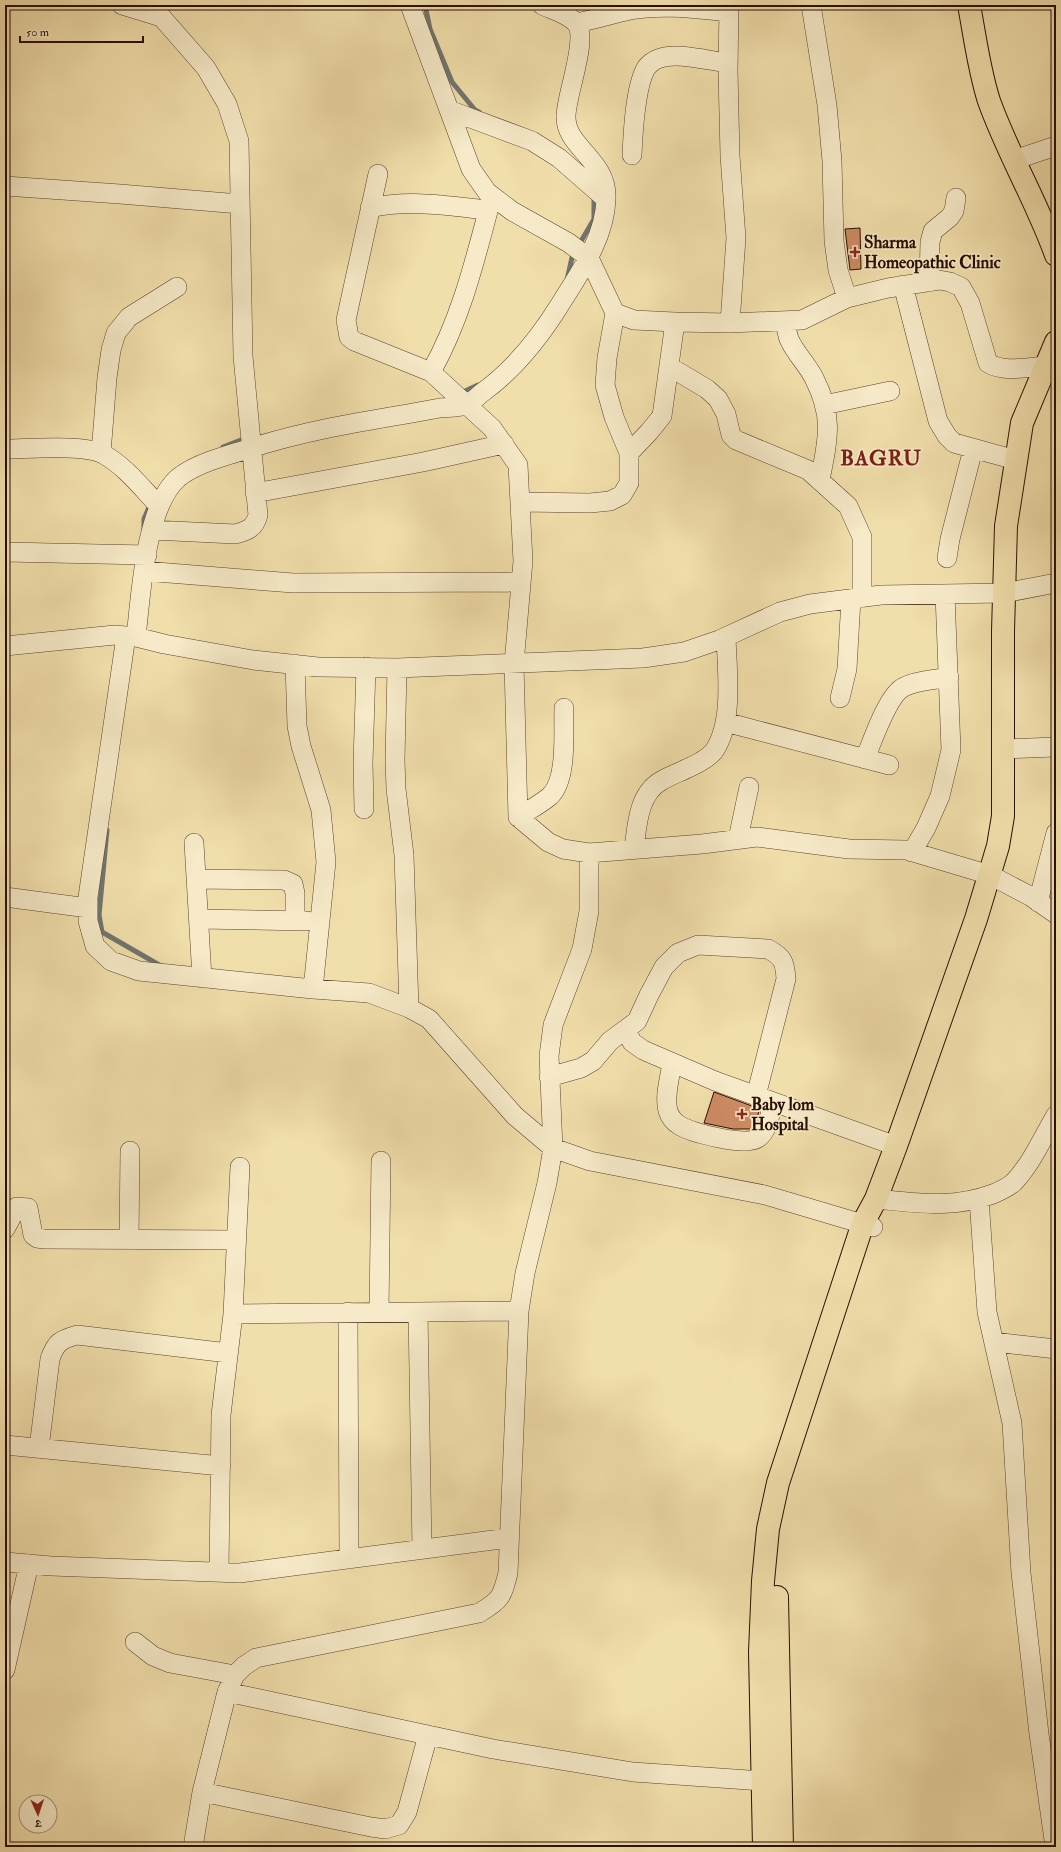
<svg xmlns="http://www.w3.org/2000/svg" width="1061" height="1852" font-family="'IM FELL Double Pica','Noto Serif Devanagari',serif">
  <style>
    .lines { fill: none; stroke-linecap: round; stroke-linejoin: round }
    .stream { stroke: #70756e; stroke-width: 5 }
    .building { fill: #cd8b63; stroke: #290e03 }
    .minor-casing { stroke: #5b422d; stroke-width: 20 }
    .major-casing { stroke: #290e03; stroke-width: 24 }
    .minor { stroke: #f6eac8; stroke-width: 19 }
    .major { stroke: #f1dfab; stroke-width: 22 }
    .poi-dot { fill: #8f2418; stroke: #f6eac8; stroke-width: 1.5 }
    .labels { text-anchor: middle; stroke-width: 3.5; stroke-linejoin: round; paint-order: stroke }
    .poi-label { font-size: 17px; font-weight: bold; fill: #290e03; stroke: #f6eac8; text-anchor: start }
    .district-label { font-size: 21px; font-weight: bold; letter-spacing: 1px; fill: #7a1f14; stroke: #f6eac8 }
  </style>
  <rect width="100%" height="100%" fill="#f1dfab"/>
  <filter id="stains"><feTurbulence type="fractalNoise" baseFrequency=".005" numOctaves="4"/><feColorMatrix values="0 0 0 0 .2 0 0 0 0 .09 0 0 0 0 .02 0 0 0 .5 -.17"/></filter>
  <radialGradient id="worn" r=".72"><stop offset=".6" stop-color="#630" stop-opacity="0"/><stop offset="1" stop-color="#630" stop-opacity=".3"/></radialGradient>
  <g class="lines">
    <path class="stream" d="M425,5L430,29L452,82L475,110L479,112
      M580,243L594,219V196
      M567,280L573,253
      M463,392L478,385
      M223,447L241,440
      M144,529V519L150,505
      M107,830L99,915L102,932L161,966"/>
  </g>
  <path class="building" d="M860,228L861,269L850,270L845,229Z
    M714,1092L760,1109L753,1128L750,1129H733L704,1123Z"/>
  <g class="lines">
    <g class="minor-casing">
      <path id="minor" d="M122,5L161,17
        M151,5L206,68L227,104L239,141L243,356L258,515C255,528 247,531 235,534L152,530
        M410,5L471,169L487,192L512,211L569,243L589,258L615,313L634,320L675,322L730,323L802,320L847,298L888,288L939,280L950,282L961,287L970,303L988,363C1003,373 1029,367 1046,366
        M729,5L728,71L730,156L736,238L730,323
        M811,5L827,105L832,161L834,241L838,270L847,298
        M576,23C594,20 612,14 630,10C663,4 697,9 729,12
        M449,110L532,141L559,158L606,199
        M632,155C633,132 635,88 646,68C648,65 654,60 658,59C675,51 709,61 728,63
        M1014,160L1056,146
        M378,174L346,320L349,337L354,341L431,372L492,428L518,465L523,561L514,664L518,817L548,842L563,849L589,853L702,844L757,837L849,849L906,850L990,875L1030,896L1056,914
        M5,186L120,194L240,204
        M370,208C410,199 449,206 488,210
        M929,282L930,242L933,231L950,217L954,211L956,198
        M903,285L938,421L947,436L954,443L1016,460
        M785,321C786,326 787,333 789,339C795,353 807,364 814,378C834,417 828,439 820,480
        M670,367L707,389L718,399L726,414L731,435L736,440L808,470L848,506L862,537V598
        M431,372C462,317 476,256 492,196
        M824,405L890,391
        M5,449C28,449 84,444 103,454C125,466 142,488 159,506
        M101,453L107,378L111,350L116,333L129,317L177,287
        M629,453L649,432L662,416L675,322
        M255,493L423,462L504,444
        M520,502L590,503L610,501L622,495L629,483V453L614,417L605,385L607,358L615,313
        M5,552L147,555
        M947,558L950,539L973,449
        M144,571L293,583L521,582
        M126,636L88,897V921L95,946L111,961L139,971L313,989L369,993L409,1008L429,1019L515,1116L553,1148L590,1161L765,1195L873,1227
        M136,637C141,595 145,507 178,478C195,464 227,455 248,449C300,432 353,423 407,414C418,412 429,410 440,408C448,407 460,408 468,404C473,401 478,396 483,392C516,368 540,337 561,303C581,271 605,237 606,199C608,159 565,148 566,116C566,95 589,38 576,23C568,14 553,10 542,5
        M5,646L115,635L136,637L164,644L253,660L318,667L397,668L643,658L684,652L719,640L780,612L810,604L881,595L1004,593L1056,583
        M295,664L297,726L301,746L321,810L326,862L313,989
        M397,668L395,760L396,789L404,855L409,1008
        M840,698L847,669L851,599
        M725,722L889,765
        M1004,749L1056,747
        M865,759C872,742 888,694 904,687C917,680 935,680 949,677
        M364,809L363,763L366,667
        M518,817C529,810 541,804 550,796C568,779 563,732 564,708
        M738,839L749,787
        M194,843L202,978
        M634,849C637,826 638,794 661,781C669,776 678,773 686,769C695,765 708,759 714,751C734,722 727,670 726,637
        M912,852L926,828L940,796L951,750L945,594
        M196,879L284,880L293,884L295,893V921
        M5,897L88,908
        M1038,902L1056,833
        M199,919L307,921
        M626,1030L632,1042L643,1050L715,1081L896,1146
        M672,1063C670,1078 664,1096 668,1111C670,1117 674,1122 679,1125C691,1133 747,1147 758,1138C768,1131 770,1114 773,1102
        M549,1077L581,1068L593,1061L610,1041L637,1021L649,995L664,967L678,953L698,945L768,949C783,957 785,962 786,979L756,1096
        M876,1199C918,1203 952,1209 993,1194C1000,1191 1009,1187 1014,1182C1032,1163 1043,1137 1056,1115
        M979,1199L987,1312L1012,1423L1021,1573L1039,1734L1055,1847
        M5,1229L17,1207L28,1208L33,1235L37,1238L44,1239L236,1240
        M129,1240L130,1151
        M348,1312L349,1559
        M379,1312L381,1161
        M418,1312L422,1549
        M233,1314L240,1167
        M994,1342L1056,1349
        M5,1445L221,1466
        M39,1448L50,1359C56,1342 60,1340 77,1335L228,1353
        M5,1562L51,1566L240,1573L509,1538
        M219,1572L221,1415L233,1314L519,1311
        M135,1642L153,1656L170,1663L235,1675
        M5,1670L29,1564
        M227,1692L493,1749L633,1772L763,1781
        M202,1792L371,1827L385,1829L399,1825L407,1812L428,1735
        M193,1847L202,1792L227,1692L235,1675L244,1666L256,1658L479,1613C501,1600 502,1597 508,1573L519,1311L525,1273L547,1183L553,1148L549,1056L553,1025L582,949L589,911V853"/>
    </g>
    <g class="major-casing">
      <path id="major" d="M969,5C975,37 979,70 989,101C1008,154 1037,202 1056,255
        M777,1597L782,1847
        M764,1847L760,1652L763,1581L768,1529L778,1483L863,1223L876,1199L896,1146L976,919L998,846L1003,816V631L1006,526L1022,423L1056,342"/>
    </g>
    <use href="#minor" class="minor"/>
    <use href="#major" class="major"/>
  </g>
  <g class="poi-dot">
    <path d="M853 246h4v4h4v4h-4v4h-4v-4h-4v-4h4z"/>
    <path d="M740 1108h4v4h4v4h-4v4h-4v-4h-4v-4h4z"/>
  </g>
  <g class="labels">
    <g class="poi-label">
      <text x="864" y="248">Sharma<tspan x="864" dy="20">Homeopathic Clinic</tspan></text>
      <text x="751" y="1110">Baby lom<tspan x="751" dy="20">Hospital</tspan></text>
    </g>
    <g class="district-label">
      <text x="881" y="465">BAGRU</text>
    </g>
  </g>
  <rect width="1061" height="1852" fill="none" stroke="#f1dfab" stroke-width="20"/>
  <rect x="6" y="6" width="1049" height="1840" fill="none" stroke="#290e03" stroke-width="2"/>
  <rect x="10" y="10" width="1041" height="1832" fill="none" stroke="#290e03"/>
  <g transform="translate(38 1814) rotate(177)"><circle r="19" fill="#f6eac8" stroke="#a49279"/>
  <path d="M0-3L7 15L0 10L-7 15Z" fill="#8f2418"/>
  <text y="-6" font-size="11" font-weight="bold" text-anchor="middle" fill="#290e03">उ</text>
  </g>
  <path d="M20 36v6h123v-6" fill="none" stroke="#290e03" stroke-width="2"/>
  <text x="26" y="36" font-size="12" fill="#290e03" stroke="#f6eac8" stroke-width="3" paint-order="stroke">50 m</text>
  <rect width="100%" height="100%" filter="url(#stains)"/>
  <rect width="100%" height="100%" fill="url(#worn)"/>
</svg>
